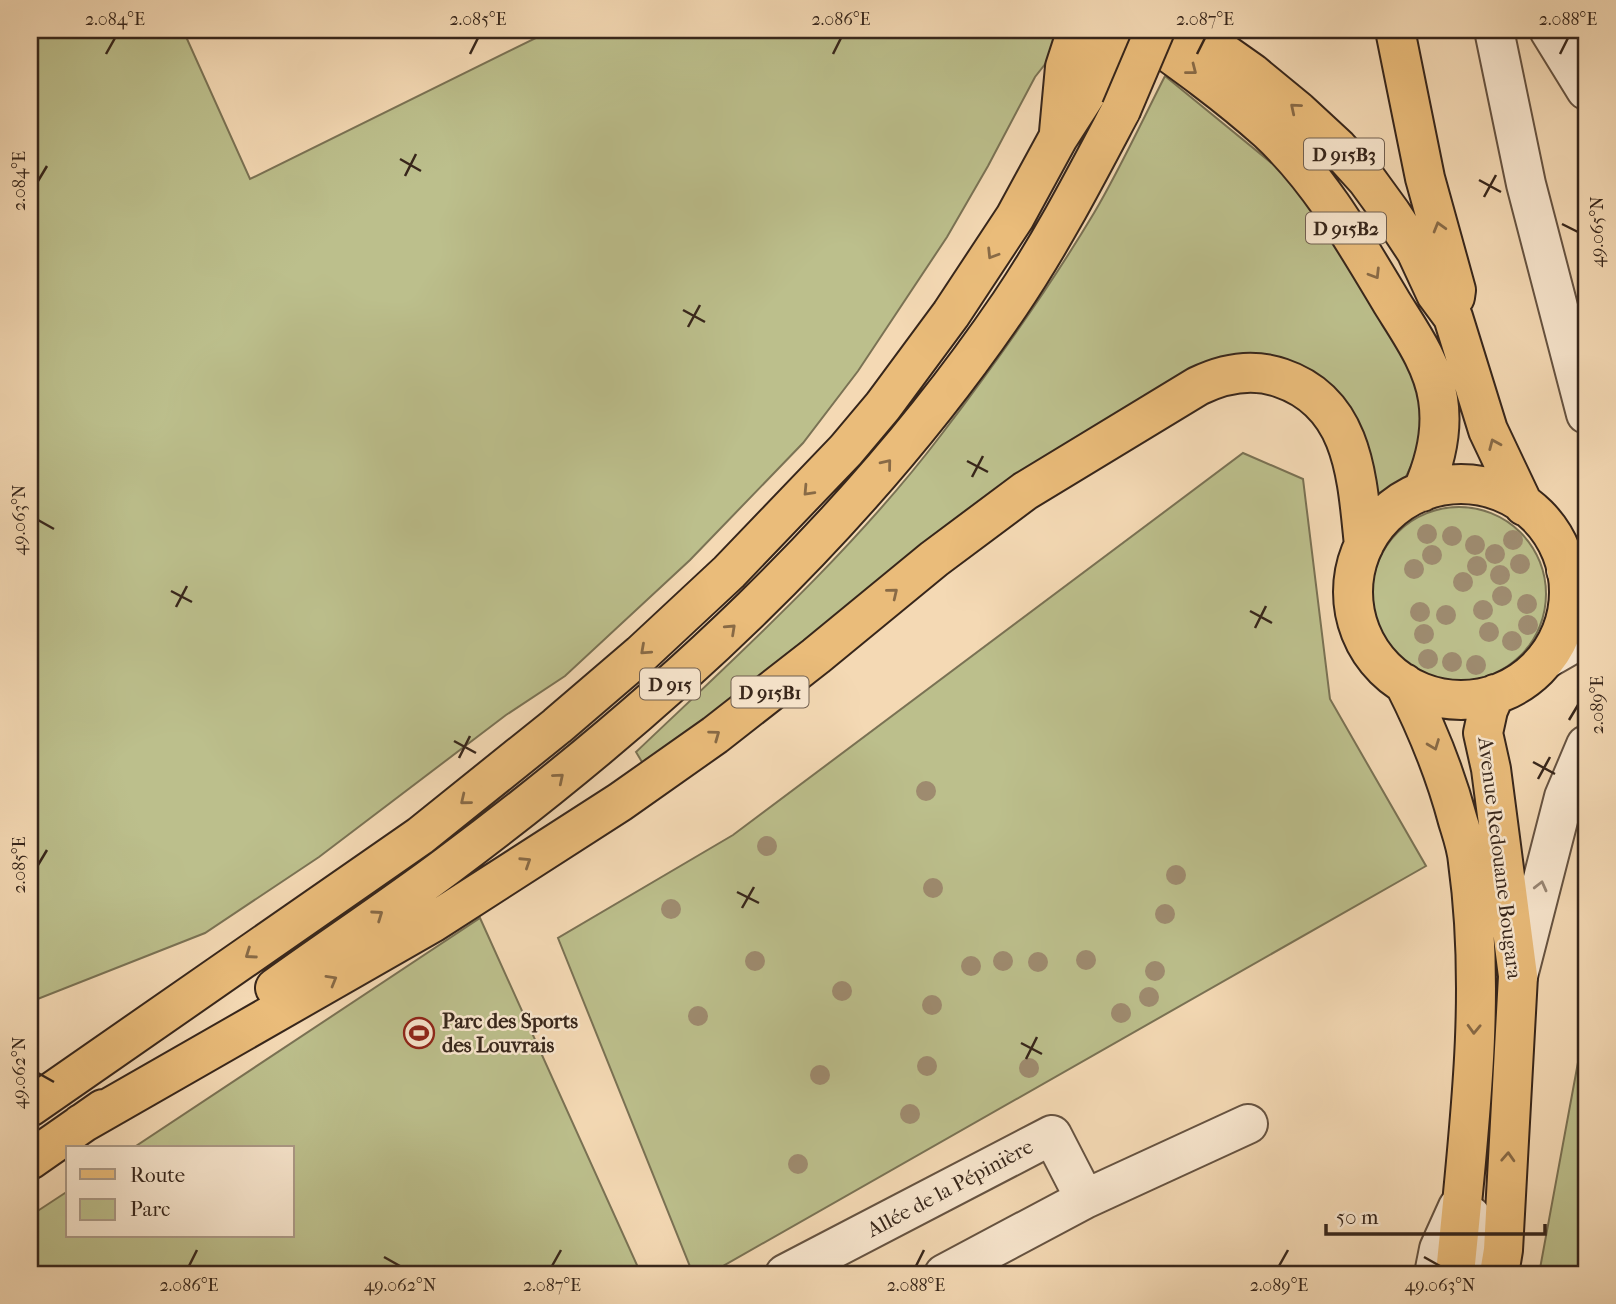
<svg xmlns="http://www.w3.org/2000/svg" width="1616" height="1304" font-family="'IM FELL French Canon',serif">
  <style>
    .green { fill: #bcbf8c; stroke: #7a7254; stroke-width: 2 }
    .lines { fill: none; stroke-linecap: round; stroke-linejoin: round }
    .minor-casing { stroke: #665341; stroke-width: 42 }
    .major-casing { stroke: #37261b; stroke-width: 42 }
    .minor { stroke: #f8e6ce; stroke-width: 38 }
    .major { stroke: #eabc7a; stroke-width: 38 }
    .major-bridge-casing { stroke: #37261b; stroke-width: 42; stroke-linecap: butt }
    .major-bridge { stroke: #eabc7a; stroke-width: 38 }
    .tree { fill: #9e8b6f }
    .oneway { stroke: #886a46 }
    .oneway2 { stroke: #988674 }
    .ticks { fill: none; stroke: #37261b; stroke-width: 2.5 }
    .labels { text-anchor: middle; stroke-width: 5; stroke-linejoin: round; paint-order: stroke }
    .shield { fill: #f8e6ce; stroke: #716051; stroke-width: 2 }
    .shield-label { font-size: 19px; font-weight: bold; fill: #37261b }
    .street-label { font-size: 21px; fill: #37261b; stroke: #f8e6ce }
    .poi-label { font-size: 21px; font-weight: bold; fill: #37261b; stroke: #f8e6ce; text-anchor: start }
    .neatline { fill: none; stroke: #37261b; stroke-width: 2.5 }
    .ticks-label { font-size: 18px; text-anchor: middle; fill: #37261b }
  </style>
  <rect width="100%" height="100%" fill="#f4d9b4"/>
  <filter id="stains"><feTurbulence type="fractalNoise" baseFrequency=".00286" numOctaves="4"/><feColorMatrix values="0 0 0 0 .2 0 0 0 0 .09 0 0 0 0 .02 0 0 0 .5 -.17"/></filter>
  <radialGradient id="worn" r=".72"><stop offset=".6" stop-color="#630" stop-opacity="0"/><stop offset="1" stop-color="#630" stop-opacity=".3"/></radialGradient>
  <path class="green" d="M30,30H183L250,179L552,30H1063L1053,54L1035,77L988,166L947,237L858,371L803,443L690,560L565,676L506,715L319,857L205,933L30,1002Z
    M1165,76L1296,183L1364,273L1419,386L1425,436L1404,481L1374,501L1362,436L1250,359L875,584L645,767L636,752C740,653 854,550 941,435C995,364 1048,290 1094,213C1120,169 1142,121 1165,76Z
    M1243,453L1303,479L1330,699L1426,866L709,1274H693L558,938L733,835Z
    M1372 594a87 87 0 1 1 174 0a87 87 0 1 1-174 0Z
    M480,918L641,1274H30V1216L68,1191V1236H292V1148H133Z
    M1586,1019V1274H1539Z"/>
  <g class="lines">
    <g class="minor-casing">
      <path id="minor" d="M1494,30L1526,184L1586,414
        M1549,30L1586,90
        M1566,570L1586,599
        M1546,659L1586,636
        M1518,976L1564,797L1586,745
        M1471,1216L1476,1224L1475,1274
        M785,1274L1052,1135L1085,1199L1248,1124
        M944,1274L1085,1199
        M1434,1274L1439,1249L1458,1207"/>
    </g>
    <g class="major-casing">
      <path id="major" d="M1137,30C1182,62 1227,94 1268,131C1320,179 1356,243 1392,303C1410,332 1433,364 1438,399C1443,431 1435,463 1422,492
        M1191,30L1252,73L1298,111L1338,148L1367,180L1391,213L1416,251L1436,294L1453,317L1488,430L1524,506
        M1395,30L1425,178L1456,290L1455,297
        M1059,132L1065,67L1077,30
        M1353 592a108 108 0 1 1 216 0a108 108 0 1 1-216 0Z
        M1404,683C1427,728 1445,772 1458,821C1462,834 1467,848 1468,862C1487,999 1468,1138 1455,1274
        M1495,694L1488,710L1483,733L1491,769L1518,976L1503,1250L1499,1274
        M275,988C332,947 391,908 447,866C660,707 860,525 1010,304C1052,242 1086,176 1121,110
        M30,1107L420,836L557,726L641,654L729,572L846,450L883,406L951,314L1015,217L1058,138L1094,82L1112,30
        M81,1124L432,923L620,802L715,735L816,656L934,559L1025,491L1198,386C1225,373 1253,368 1281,378C1355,403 1357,479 1364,545
        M30,1160L103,1109"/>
    </g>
    <use href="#minor" class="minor"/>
    <use href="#major" class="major"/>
    <g class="major-bridge-casing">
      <path id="major-bridge" d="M1121,110L1155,30"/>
    </g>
    <use href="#major-bridge" class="major-bridge"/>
  </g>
  <g class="tree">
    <circle cx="1427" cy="534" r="10"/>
    <circle cx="1452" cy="536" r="10"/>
    <circle cx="1513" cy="540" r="10"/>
    <circle cx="1475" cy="545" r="10"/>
    <circle cx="1495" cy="554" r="10"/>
    <circle cx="1432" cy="555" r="10"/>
    <circle cx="1520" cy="564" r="10"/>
    <circle cx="1477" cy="566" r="10"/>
    <circle cx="1414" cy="569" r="10"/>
    <circle cx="1500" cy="575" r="10"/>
    <circle cx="1463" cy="582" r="10"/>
    <circle cx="1502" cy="596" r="10"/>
    <circle cx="1527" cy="604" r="10"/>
    <circle cx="1483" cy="610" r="10"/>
    <circle cx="1420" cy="612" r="10"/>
    <circle cx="1446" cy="615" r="10"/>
    <circle cx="1528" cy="625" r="10"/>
    <circle cx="1489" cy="632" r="10"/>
    <circle cx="1424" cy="634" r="10"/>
    <circle cx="1512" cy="641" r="10"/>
    <circle cx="1428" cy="659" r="10"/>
    <circle cx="1452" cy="662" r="10"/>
    <circle cx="1476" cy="665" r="10"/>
    <circle cx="926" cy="791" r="10"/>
    <circle cx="767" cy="846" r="10"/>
    <circle cx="1176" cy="875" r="10"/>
    <circle cx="933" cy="888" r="10"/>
    <circle cx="671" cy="909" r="10"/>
    <circle cx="1165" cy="914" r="10"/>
    <circle cx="1086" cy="960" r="10"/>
    <circle cx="755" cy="961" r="10"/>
    <circle cx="1003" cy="961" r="10"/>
    <circle cx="1038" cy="962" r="10"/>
    <circle cx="971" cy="966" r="10"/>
    <circle cx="1155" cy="971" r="10"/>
    <circle cx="842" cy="991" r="10"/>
    <circle cx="1149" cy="997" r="10"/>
    <circle cx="932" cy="1005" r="10"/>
    <circle cx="1121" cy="1013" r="10"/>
    <circle cx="698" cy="1016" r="10"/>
    <circle cx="927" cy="1066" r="10"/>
    <circle cx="1029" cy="1068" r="10"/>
    <circle cx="820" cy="1075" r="10"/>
    <circle cx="910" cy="1114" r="10"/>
    <circle cx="798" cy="1164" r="10"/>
  </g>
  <defs><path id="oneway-chevron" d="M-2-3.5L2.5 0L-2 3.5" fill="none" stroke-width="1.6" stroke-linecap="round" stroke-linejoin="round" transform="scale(1.75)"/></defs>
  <g class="oneway">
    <use href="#oneway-chevron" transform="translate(1192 70) rotate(38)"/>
    <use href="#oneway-chevron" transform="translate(1295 108) rotate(-140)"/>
    <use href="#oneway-chevron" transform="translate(1439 227) rotate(-106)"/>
    <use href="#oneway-chevron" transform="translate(992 254) rotate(122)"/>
    <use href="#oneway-chevron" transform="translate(1375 274) rotate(58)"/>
    <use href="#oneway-chevron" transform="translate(1494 444) rotate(-113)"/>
    <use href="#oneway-chevron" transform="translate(887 464) rotate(-51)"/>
    <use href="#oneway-chevron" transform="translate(808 491) rotate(133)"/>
    <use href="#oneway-chevron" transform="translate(893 593) rotate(-39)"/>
    <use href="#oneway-chevron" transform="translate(731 629) rotate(-43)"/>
    <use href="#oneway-chevron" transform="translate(645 650) rotate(138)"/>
    <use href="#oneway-chevron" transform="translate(715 735) rotate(-36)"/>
    <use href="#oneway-chevron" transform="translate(1434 745) rotate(69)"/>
    <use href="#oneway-chevron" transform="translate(559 778) rotate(-40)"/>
    <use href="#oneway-chevron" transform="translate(465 800) rotate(141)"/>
    <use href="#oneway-chevron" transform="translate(526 862) rotate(-33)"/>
    <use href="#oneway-chevron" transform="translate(378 915) rotate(-35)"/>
    <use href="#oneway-chevron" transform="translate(250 954) rotate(145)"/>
    <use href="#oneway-chevron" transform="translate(332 980) rotate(-30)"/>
    <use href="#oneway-chevron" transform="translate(1474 1029) rotate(92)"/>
    <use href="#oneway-chevron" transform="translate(1508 1157) rotate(-87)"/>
  </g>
  <use class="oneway2" href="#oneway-chevron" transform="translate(1541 886) rotate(-76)"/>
  <path class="ticks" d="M106,54L115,38M470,54L478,38M833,54L841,38M1197,54L1205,38M1560,54L1568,38M400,159L421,171M405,176L416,154M1479,180L1501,192M38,181L47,166M1484,197L1496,175M1562,224L1578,232M683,310L705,322M688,327L700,305M967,461L988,472M972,477L983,456M38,520L54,529M171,591L192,602M176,607L187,586M1250,611L1272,623M1255,628L1266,606M1569,720L1578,705M454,741L476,753M459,758L470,736M1533,762L1555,774M1538,779L1550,757M38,865L47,850M737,892L759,903M742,908L754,887M1021,1043L1042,1054M1026,1059L1037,1037M38,1073L54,1082M384,1257L400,1266M1424,1257L1440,1266M189,1266L197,1250M552,1266L561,1250M916,1266L924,1250M1279,1266L1288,1250"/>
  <defs>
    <g id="stadium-ring" transform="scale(1.575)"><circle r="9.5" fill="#f8e6ce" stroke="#8f2418" stroke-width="1.5"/><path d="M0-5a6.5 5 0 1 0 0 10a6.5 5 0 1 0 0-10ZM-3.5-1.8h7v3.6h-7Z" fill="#8f2418"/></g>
  </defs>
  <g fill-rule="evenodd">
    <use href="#stadium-ring" x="419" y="1033"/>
  </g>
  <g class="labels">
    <g class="shield">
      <rect x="1304" y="138.5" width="80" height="31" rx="5"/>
      <rect x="1306" y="212.5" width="80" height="31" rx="5"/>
      <rect x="640" y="668.5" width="60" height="31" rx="5"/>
      <rect x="731.5" y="676.5" width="77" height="31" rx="5"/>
    </g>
    <g class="shield-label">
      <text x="1344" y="161">D 915B3</text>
      <text x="1346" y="235">D 915B2</text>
      <text x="670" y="691">D 915</text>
      <text x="770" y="699">D 915B1</text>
    </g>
    <g class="street-label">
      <text transform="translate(1500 858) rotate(83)" y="7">Avenue Redouane Bougara</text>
      <text transform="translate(950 1188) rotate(-28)" y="7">Allée de la Pépinière</text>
    </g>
    <g class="poi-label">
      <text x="442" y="1028">Parc des Sports<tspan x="442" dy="24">des Louvrais</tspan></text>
    </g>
  </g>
  <rect width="1616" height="1304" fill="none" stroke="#f4d9b4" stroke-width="77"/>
  <rect x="66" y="1146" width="228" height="91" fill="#f8e6ce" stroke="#ab9986" stroke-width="2"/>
  <rect x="80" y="1169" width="35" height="10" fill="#eabc7a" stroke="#ab9986" stroke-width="2"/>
  <text x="130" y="1182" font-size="21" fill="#37261b">Route</text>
  <rect x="80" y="1199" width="35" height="21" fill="#bcbf8c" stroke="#ab9986" stroke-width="2"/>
  <text x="130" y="1216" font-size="21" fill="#37261b">Parc</text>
  <path d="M1326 1224v10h219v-10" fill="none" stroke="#37261b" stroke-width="3.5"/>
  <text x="1336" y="1224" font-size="21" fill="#37261b" stroke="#f8e6ce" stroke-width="5" paint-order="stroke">50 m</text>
  <rect x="38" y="38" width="1540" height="1228" class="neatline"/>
  <g class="ticks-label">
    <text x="115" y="25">2.084°E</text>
    <text x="478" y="25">2.085°E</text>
    <text x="841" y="25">2.086°E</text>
    <text x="1205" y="25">2.087°E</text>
    <text x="1568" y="25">2.088°E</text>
    <text transform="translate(19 181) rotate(-90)" y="6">2.084°E</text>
    <text transform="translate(1597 232) rotate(-90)" y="6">49.065°N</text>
    <text transform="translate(19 520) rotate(-90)" y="6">49.063°N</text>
    <text transform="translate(1597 705) rotate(-90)" y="6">2.089°E</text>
    <text transform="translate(19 865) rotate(-90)" y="6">2.085°E</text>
    <text transform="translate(19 1073) rotate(-90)" y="6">49.062°N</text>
    <text x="189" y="1291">2.086°E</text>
    <text x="400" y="1291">49.062°N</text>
    <text x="552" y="1291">2.087°E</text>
    <text x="916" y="1291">2.088°E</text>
    <text x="1279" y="1291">2.089°E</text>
    <text x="1440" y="1291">49.063°N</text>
  </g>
  <rect width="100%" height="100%" filter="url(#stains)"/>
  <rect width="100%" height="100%" fill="url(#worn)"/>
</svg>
